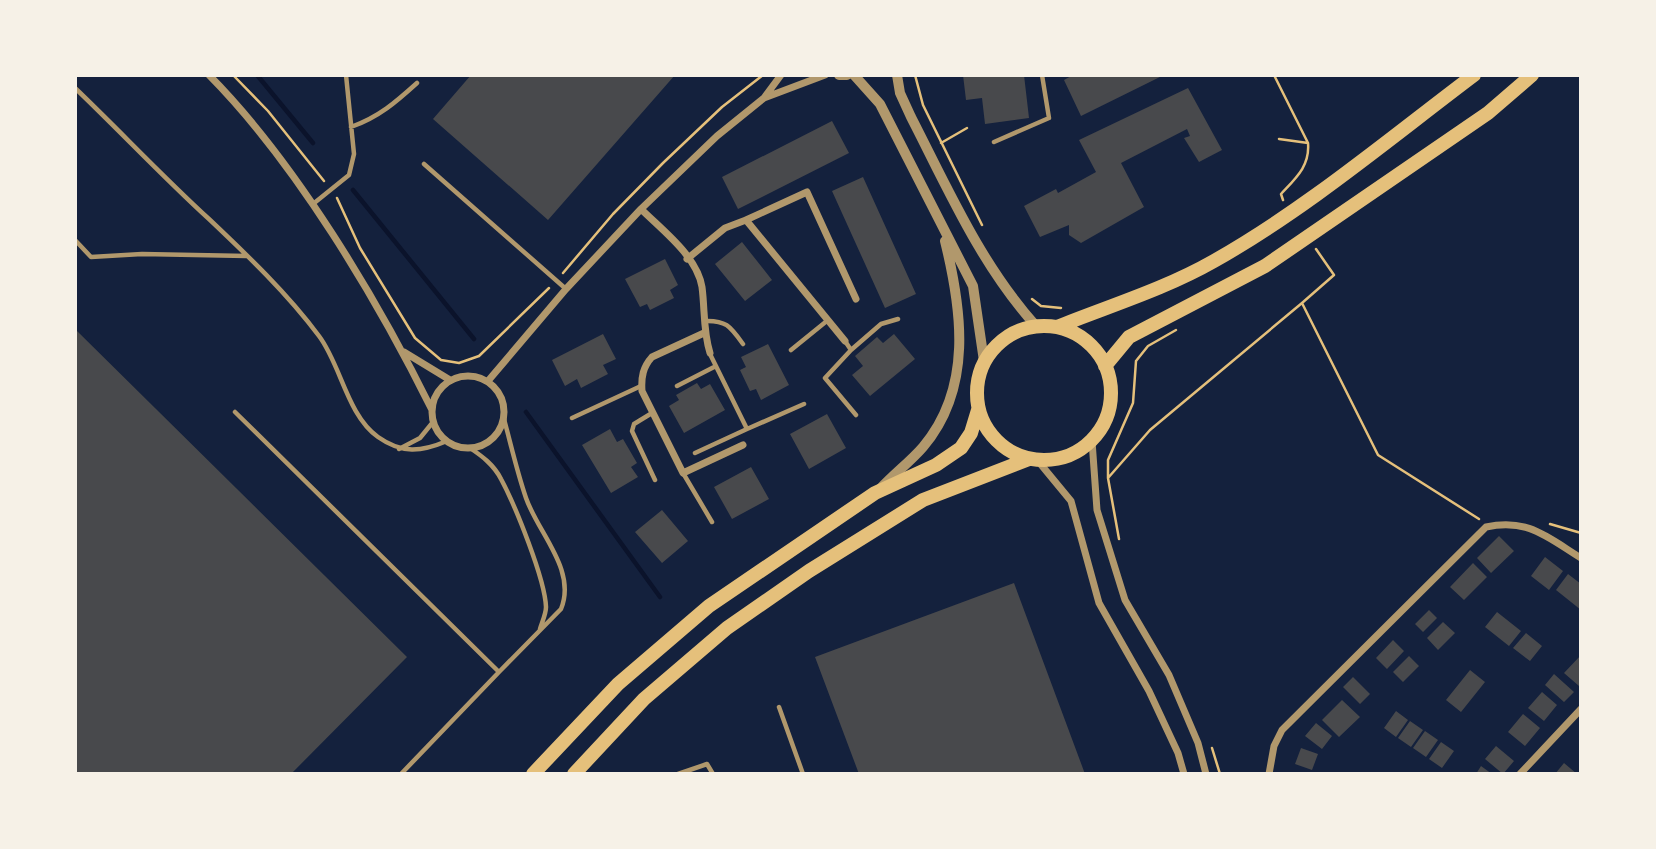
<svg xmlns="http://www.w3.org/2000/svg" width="1656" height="849" font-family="Ubuntu,sans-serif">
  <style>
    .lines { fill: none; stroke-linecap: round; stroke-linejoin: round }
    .stream { stroke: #0b132b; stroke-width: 4.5 }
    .building { fill: #48494c }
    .path { stroke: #e5c07b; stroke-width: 2.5 }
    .service { stroke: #b1986c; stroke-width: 4.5 }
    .minor { stroke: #b1986c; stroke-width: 7 }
    .tertiary { stroke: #b1986c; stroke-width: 10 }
    .trunk { stroke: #e5c07b; stroke-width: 14 }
  </style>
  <rect width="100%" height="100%" fill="#14213d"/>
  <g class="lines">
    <path class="stream" d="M257,75L313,143
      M353,190L474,339
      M526,412L660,597"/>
  </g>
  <path class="building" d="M471,75H675L548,220L433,119Z
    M963,75H1024L1029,118L985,124L982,98L966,100Z
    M1073,75H1164L1081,116L1064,80Z
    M1188,88L1222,150L1199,162L1184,138L1190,136L1187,129L1121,163L1144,207L1081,243L1069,235V225L1040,237L1024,206L1056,189L1058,193L1096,172L1079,140Z
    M832,121L849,153L738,209L722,177Z
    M863,177L916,294L885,308L832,191Z
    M742,242L772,280L745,301L715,264Z
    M665,259L678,285L670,290L674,298L650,310L647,304L640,307L625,279Z
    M75,329L407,657L291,774H75Z
    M603,334L616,359L603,365L608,374L581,388L577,379L565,386L552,360Z
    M894,334L915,359L870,396L852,375L863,366L855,356L877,337L883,343Z
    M768,344L789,385L761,400L756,389L750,391L740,370L746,367L741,357Z
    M697,383L701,389L710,384L725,410L684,433L669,406L679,400L676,395Z
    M827,414L846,448L809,469L790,434Z
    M610,429L617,442L623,439L637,463L631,467L638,477L611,493L582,445Z
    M751,467L769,499L732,519L714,487Z
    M662,510L688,541L662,563L635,532Z
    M1499,536L1514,551L1491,573L1477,558Z
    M1545,557L1563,571L1549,590L1531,576Z
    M1473,563L1487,577L1464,600L1450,587Z
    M1568,574L1581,584V610L1556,590Z
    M1014,583L1085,774H859L815,657Z
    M1429,610L1437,618L1423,632L1415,624Z
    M1497,612L1521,631L1509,646L1485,627Z
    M1443,622L1455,633L1438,650L1427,638Z
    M1526,633L1542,646L1530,661L1513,648Z
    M1393,640L1404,651L1387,669L1376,658Z
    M1581,655V684L1579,686L1564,673Z
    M1409,656L1419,666L1403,682L1393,672Z
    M1470,670L1485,682L1461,712L1446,700Z
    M1554,674L1574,692L1564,702L1545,685Z
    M1353,677L1370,694L1360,704L1343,687Z
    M1542,692L1557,705L1544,721L1528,708Z
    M1342,700L1360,717L1339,737L1322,720Z
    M1396,711L1408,720L1396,737L1384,728Z
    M1523,714L1540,728L1525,746L1508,732Z
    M1410,721L1423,730L1411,747L1398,738Z
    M1316,723L1332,736L1322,749L1305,736Z
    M1425,731L1438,740L1426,757L1413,748Z
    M1441,742L1454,751L1442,768L1429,759Z
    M1496,746L1514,761L1503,774L1485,759Z
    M1301,748L1318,754L1312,770L1295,764Z
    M1564,763L1577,774H1555Z
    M1481,766L1492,774H1476Z"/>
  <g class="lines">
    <path class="path" d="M233,75L268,111L324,181
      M915,75L923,105L982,225
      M1274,75L1308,143C1310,166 1296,178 1281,194L1283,200
      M1279,139L1308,143
      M941,143L967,128
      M337,198L360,248L415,338L441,360L459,363L479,356L549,288
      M1316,249L1334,275L1302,303L1378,455L1479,519
      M563,273L613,214L663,163L722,107L763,75
      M1032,299L1041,306L1061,308
      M1108,478L1150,430L1302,303
      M1550,524L1581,533
      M1119,539L1108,478V460L1133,403L1136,361L1148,346L1176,330
      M1212,748L1220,774"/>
    <path class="service" d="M75,88C120,131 163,177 209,219C247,255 287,293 319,336C341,365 347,415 378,437C402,454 421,452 447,441
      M351,127C379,117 396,102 417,83
      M994,142L1049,118L1042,75
      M424,164L566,289
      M313,204L349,175L354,154L346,75
      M75,240L91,257L142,254L247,256
      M704,321C726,320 730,326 743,344
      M845,341L851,350L825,378L856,415
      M791,350L828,320
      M851,350L881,324L898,319
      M710,354L747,429L804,404
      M677,386L716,366
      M235,412L499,672L561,609C577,570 538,533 526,498C517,472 511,445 504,419
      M652,413L634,424L632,431L655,480
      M572,418L641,386
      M470,448C482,456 494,465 501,479C515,505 545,579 546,607C546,614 542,622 540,629
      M399,449L420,438L433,422
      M695,453L747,429
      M683,473L712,522
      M779,707L803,774
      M401,774L499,672
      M678,774L707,764L713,774"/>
    <path class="minor" d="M209,75C296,163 377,299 432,410
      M764,98L825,75
      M641,209C662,230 697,256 702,287C705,310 703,331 710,353
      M746,220L807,192L856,299
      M687,259L725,228L746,220L845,341
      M704,333L652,357C643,367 641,377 642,391L683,473L743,445
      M404,352L450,380
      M432 412a36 36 0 1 1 72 0a36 36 0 1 1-72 0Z
      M488,381L566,289L641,209L717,136L764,98L781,75
      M1092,441L1097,510L1125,600L1169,675L1198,743L1206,774
      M1038,461L1071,501L1099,603L1149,691L1178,753L1184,774
      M1269,774L1274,746L1282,730L1486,527C1528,518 1547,537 1581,558
      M1520,774L1581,709"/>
    <path class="tertiary" d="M839,75H847
      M854,75L880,104L973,286L984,361
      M897,75L900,93L911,117C948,189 981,265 1036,326
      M881,488C894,474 911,461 923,447C973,388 962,310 945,241"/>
    <path class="trunk" d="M977 393a67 67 0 1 1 134 0a67 67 0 1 1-134 0Z
      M1057,327C1109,306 1165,289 1214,261C1306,209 1389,139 1474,75
      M1105,366L1129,337L1265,266L1488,113L1532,75
      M533,774L618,684L709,606L875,493L936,465L961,448L971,433L978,410
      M574,774L644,699L727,628L809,571L923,500L1029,459"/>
  </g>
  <rect width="1656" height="849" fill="none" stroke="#f6f1e7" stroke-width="154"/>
</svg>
